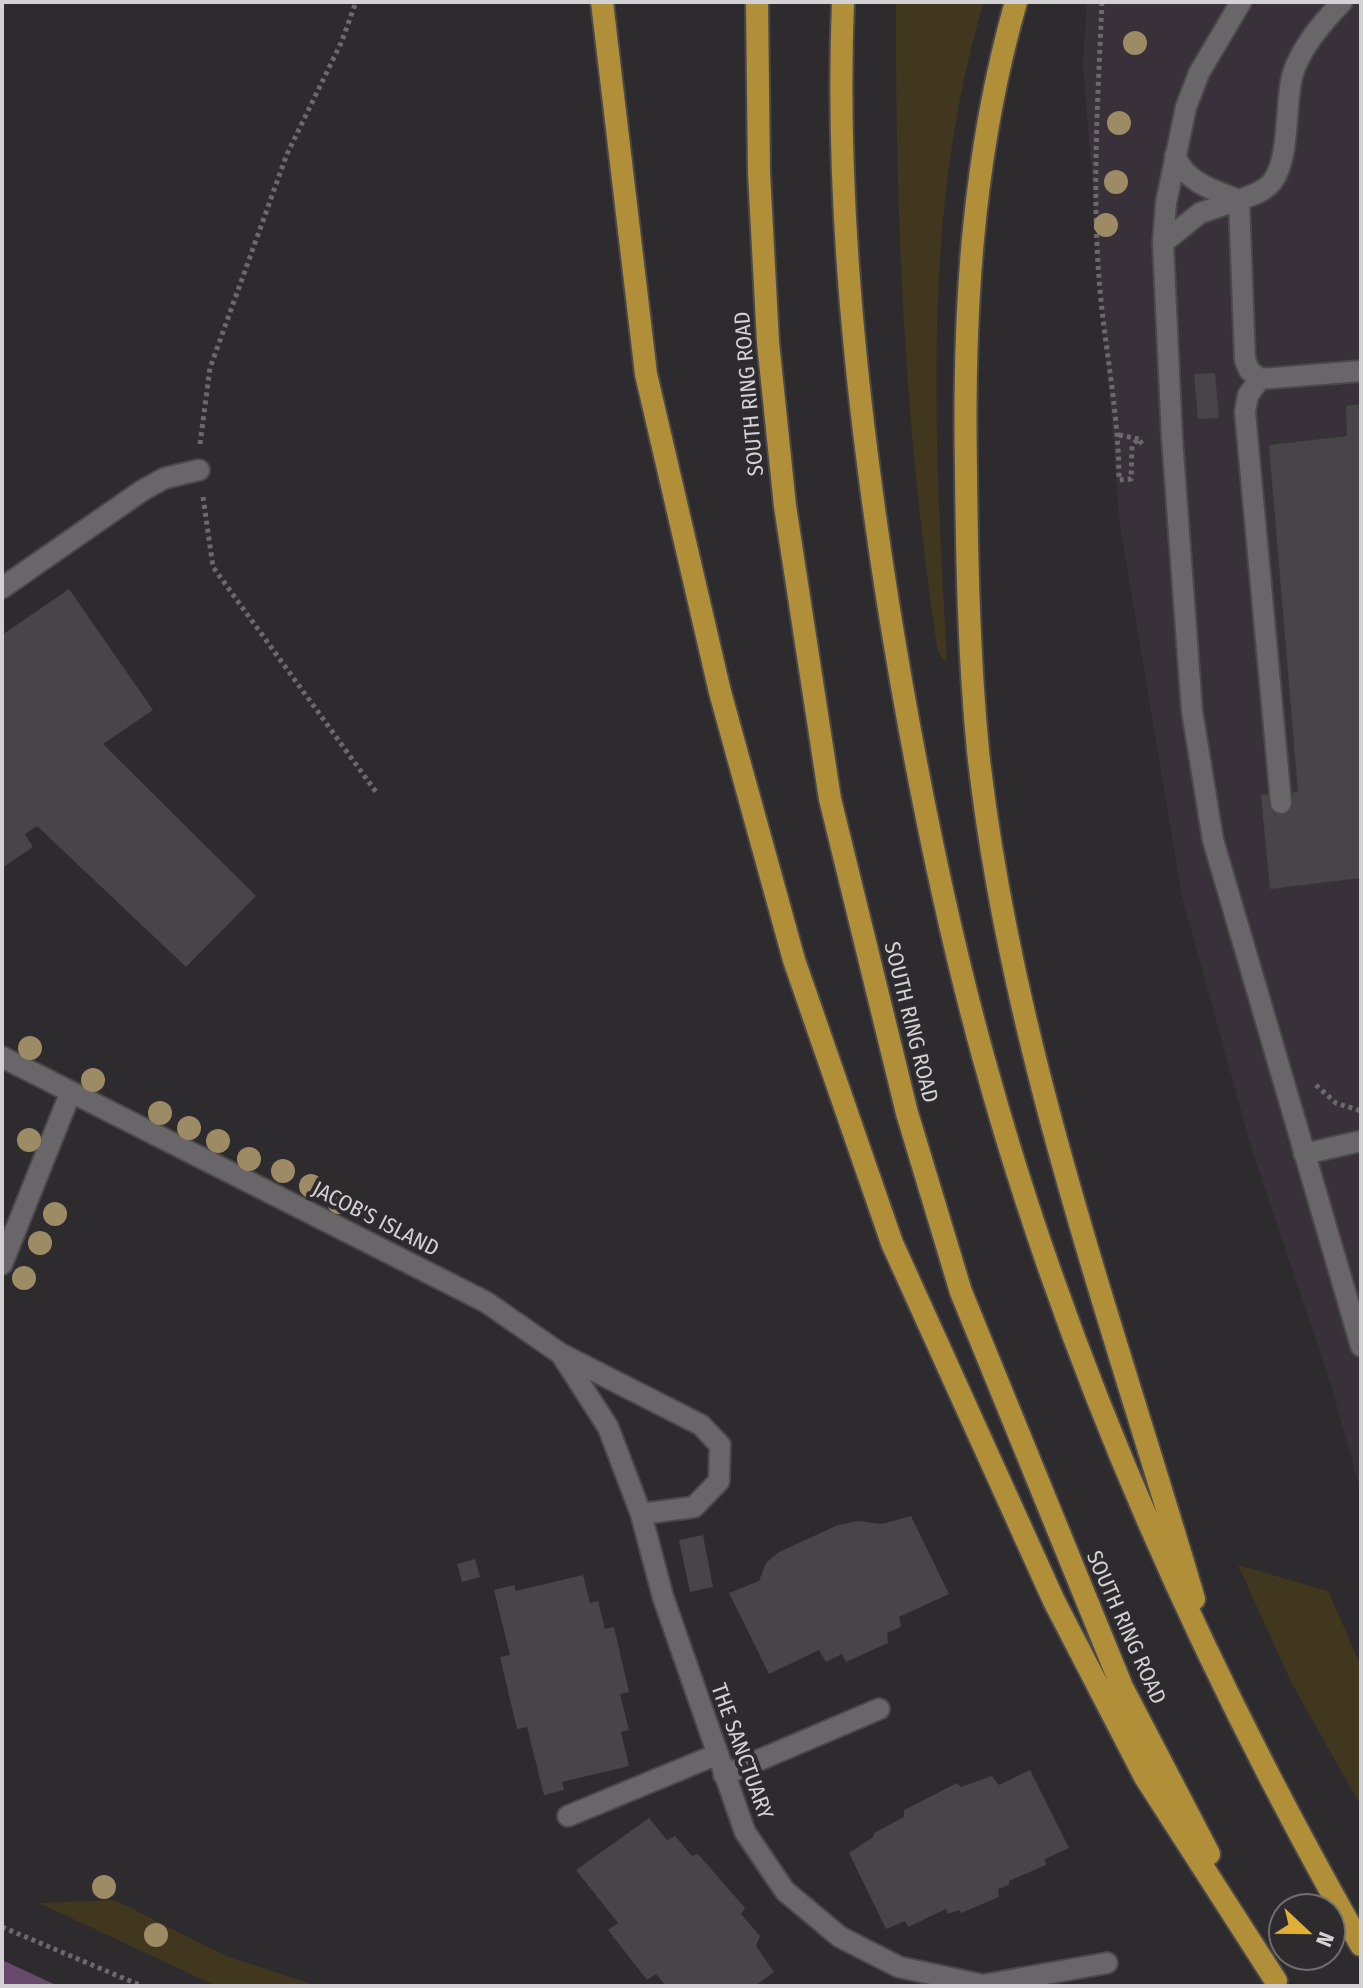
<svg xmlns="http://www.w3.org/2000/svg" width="1363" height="1988" font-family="'Fira Sans Condensed',sans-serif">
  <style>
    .built { fill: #383139 }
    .green { fill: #41361e }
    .water { fill: #674a6b }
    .building { fill: #474548 }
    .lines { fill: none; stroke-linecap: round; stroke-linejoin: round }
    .service-casing { stroke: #4b484b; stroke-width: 24 }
    .minor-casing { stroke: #4b484b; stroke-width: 24 }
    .trunk-casing { stroke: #4b484b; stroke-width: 26 }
    .path { stroke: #6b696c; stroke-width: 5; stroke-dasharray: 4 4; stroke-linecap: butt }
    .service { stroke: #69666a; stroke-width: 20 }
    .minor { stroke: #69666a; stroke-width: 20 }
    .trunk { stroke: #b18f38; stroke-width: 22 }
    .tree { fill: #9d8b66 }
    .labels { text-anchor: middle; stroke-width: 8; stroke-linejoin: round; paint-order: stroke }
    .street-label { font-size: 22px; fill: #d3d1d3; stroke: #2d2b2e }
  </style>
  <rect width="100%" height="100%" fill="#2d2b2e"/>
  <path class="built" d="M1087,2H1361V1492L1330,1382L1251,1147L1182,896L1120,526L1083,65Z"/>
  <path class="green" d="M896,2H984C920,211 935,446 947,661L941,658L937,647C905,433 895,218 896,2Z
    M1238,1565L1328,1591L1361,1666V1806L1292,1684Z
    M115,1900L226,1956L317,1986H216L39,1903Z"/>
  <path class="water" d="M2,1960L58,1986H2Z"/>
  <path class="building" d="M1215,373L1219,418L1198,419L1194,374Z
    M1361,404V878L1270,889L1261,795L1298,792L1269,445L1347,436L1346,406Z
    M69,589L153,710L103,744L256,896L186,967L37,826L25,834L33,847L2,868V635Z
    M911,1516L949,1594L899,1617L901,1627L887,1633L888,1643L846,1662L842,1654L826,1662L819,1650L769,1674L729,1593L759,1581L766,1563L779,1552L838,1525L858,1521L882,1524Z
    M703,1535L713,1587L690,1592L679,1540Z
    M475,1559L480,1577L462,1582L457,1564Z
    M583,1575L590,1603L598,1601L605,1629L614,1627L629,1692L620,1694L629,1730L621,1732L629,1766L562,1782L564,1790L544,1795L527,1727L517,1729L500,1657L510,1655L494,1590L514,1585L516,1591Z
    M1030,1770L1069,1848L1045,1859L1046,1865L1009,1881V1885L998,1889L999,1897L961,1913L959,1910L948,1914L946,1909L908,1927L905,1921L886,1929L849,1853L873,1837L874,1833L904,1817V1810L957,1783L961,1787L992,1776L999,1785Z
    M649,1818L667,1840L675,1836L692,1856L698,1854L745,1908L741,1914L760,1936L756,1946L774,1972L755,1986H666L656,1974L647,1980L608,1930L618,1923L576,1870Z"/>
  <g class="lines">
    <g class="service-casing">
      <path id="service" d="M1241,2L1199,73L1186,107L1166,203L1163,243L1172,438L1192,711L1213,840L1361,1346
        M1342,2C1323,22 1302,46 1293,73C1284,104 1291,157 1272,182C1264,192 1250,196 1239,200L1245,360L1249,370L1260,379L1361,371
        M1175,156C1187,183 1213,190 1239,200
        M1163,243L1200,213L1239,200
        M1260,379L1248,395L1245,412L1281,803
        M2,588L143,490L165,478L199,470
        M1304,1154L1361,1141"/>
    </g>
    <g class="minor-casing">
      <path id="minor" d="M2,1057L486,1302L561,1354L608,1427L641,1514L663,1597L745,1832L785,1891L840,1937L899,1967L983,1985L1107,1963
        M2,1264L70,1094
        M563,1355L701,1425L720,1445L719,1481L694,1507L641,1514
        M724,1775L879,1709
        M568,1816L718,1754"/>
    </g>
    <g class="trunk-casing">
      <path id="trunk" d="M602,2L646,374L720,692L794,960L892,1243L1054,1601L1145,1777L1276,1981
        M757,2L759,173L768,342L785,506L830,799L907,1113L961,1292L1122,1687L1209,1854
        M843,2C835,202 857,406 888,603C913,758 943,912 985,1063C1070,1372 1203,1667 1361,1945
        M1016,2C972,156 963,313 966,472C967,565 969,658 978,751C1010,1042 1112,1320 1194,1599"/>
    </g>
    <path class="path" d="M1102,2C1098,94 1092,186 1099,278C1104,346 1119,412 1119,480L1131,479L1132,446L1138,439L1143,445
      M1119,435L1139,439
      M200,444L210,368L287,154L341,43L356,2
      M203,497L213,567L376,792
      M1316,1085L1336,1103L1361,1111
      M2,1927L142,1986"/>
    <use href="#service" class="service"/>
    <use href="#minor" class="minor"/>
    <use href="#trunk" class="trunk"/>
  </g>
  <g class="tree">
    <circle cx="1135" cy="43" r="12"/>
    <circle cx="1119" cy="123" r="12"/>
    <circle cx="1116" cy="182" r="12"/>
    <circle cx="1106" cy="225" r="12"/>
    <circle cx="30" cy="1048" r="12"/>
    <circle cx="93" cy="1080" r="12"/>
    <circle cx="160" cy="1113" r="12"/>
    <circle cx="189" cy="1128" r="12"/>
    <circle cx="29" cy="1140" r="12"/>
    <circle cx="218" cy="1141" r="12"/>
    <circle cx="249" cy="1159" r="12"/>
    <circle cx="283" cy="1171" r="12"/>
    <circle cx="311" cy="1186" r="12"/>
    <circle cx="339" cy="1202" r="12"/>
    <circle cx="55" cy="1214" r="12"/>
    <circle cx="40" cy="1243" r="12"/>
    <circle cx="24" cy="1278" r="12"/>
    <circle cx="104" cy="1887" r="12"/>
    <circle cx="156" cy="1935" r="12"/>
  </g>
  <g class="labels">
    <g class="street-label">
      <text transform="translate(748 394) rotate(-95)" y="8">SOUTH RING ROAD</text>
      <text transform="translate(912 1022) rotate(76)" y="8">SOUTH RING ROAD</text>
      <text transform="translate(376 1218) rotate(27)" y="8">JACOB'S ISLAND</text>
      <text transform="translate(1127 1627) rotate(66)" y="8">SOUTH RING ROAD</text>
      <text transform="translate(743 1751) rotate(70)" y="8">THE SANCTUARY</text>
    </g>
  </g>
  <rect width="1363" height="1988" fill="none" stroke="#d3d1d3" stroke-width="8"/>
  <g transform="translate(1307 1932) rotate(112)"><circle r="38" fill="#2d2b2e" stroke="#6f6d70" stroke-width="2"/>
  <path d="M0-6L14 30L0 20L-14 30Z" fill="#dfb034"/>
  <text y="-12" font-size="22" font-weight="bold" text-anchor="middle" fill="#d3d1d3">N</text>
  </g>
</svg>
